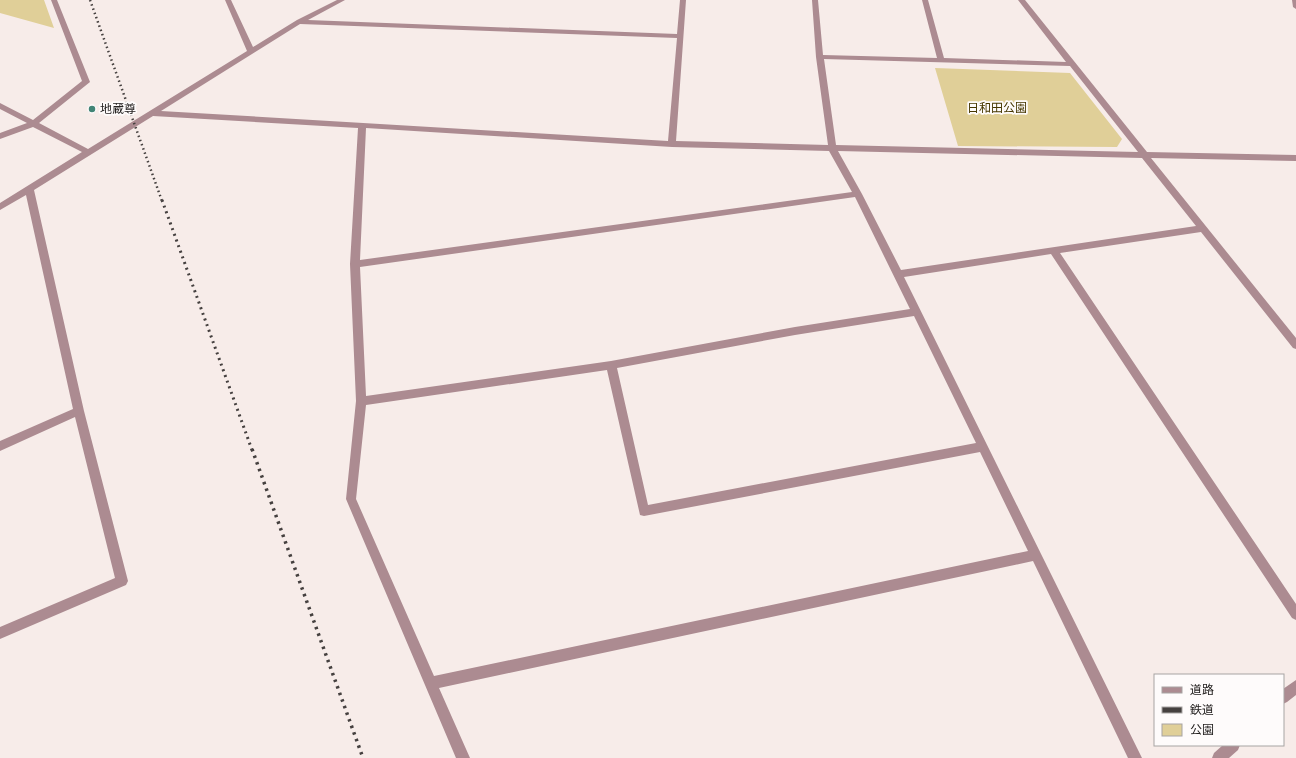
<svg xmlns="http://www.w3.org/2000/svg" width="1296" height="758" font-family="Figtree,'Noto Sans JP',sans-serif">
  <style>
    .green { fill: #e0cf98 }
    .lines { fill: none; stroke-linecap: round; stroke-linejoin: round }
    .minor { fill: #ac8b91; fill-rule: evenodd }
    .rail-far2 { stroke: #45403f; stroke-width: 2.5; stroke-dasharray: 1.5 3; stroke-linecap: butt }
    .rail-far1 { stroke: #45403f; stroke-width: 3; stroke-dasharray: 2 4; stroke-linecap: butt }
    .rail { stroke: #45403f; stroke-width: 3.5; stroke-dasharray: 2.5 4.5; stroke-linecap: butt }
    .poi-dot { fill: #418476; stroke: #fefbfb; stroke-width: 1.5 }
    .labels { text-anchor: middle; stroke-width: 3.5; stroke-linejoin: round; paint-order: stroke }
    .far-park-label { font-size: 12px; fill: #463700; stroke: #fefbfb }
    .far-poi-label { font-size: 12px; fill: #242120; stroke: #fefbfb; text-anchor: start }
  </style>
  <rect width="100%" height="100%" fill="#f7ece9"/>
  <path class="green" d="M0,0H44L54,28L0,13Z
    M935,68L1070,73L1122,139L1117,147L958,146Z"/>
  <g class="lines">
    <path class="minor" d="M51,0H57L90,82L39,123L88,149L247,51L225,0H231L253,47L297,20L337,0H345L308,20L677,34L680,0H686L676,141L828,145L816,57L812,0H818L823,55L937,58L922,0H928L944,58L1066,62L1018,0H1025L1147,152L1296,155V161L1151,158L1296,338V349L1293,348L1201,232L1060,253L1296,604V620L1292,618L1051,254L904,277L1142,758H1128L1033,561L439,688L470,758H456L346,499L356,401L350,264L358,128L153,116L34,190L84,411L128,581L126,585L0,639V627L115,578L75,417L0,451V441L73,409L26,195L0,210V203L82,152L33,127L0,139V133L27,123L0,109V103L33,120L82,81ZM300,24L677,38L668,141L161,111ZM824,59L1070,66L1138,152L836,145ZM366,128L672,147L829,151L852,192L360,260ZM838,151L1142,158L1196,226L901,270L862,194ZM855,197L910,309L795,327L611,361L366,396L360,267ZM914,316L976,443L648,505L617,368L795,335ZM607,370L640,515L644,516L980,452L1028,551L434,676L356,499L366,405Z
      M1292,0H1296V9L1293,7Z
      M1296,680V695L1287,702L1283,704V689Z
      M1223,745H1240L1238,750L1229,758H1212L1214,753Z"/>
    <path class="rail-far2" d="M90,0L162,201"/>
    <path class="rail-far1" d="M162,200L252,450"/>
    <path class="rail" d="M252,449L363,758"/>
  </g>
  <circle class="poi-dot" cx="92" cy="109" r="4"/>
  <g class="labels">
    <g class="far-park-label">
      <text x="997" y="112">日和田公園</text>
    </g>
    <g class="far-poi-label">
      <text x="100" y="113">地蔵尊</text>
    </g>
  </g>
  <rect x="1154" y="674" width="130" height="72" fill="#fefbfb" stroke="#a7a4a3"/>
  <rect x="1162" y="687" width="20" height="6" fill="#ac8b91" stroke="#a7a4a3"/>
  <text x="1190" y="694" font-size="12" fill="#242120">道路</text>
  <rect x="1162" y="707" width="20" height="6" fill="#45403f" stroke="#a7a4a3"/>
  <text x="1190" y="714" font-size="12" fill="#242120">鉄道</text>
  <rect x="1162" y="724" width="20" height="12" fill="#e0cf98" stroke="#a7a4a3"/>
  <text x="1190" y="734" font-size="12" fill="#242120">公園</text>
</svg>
